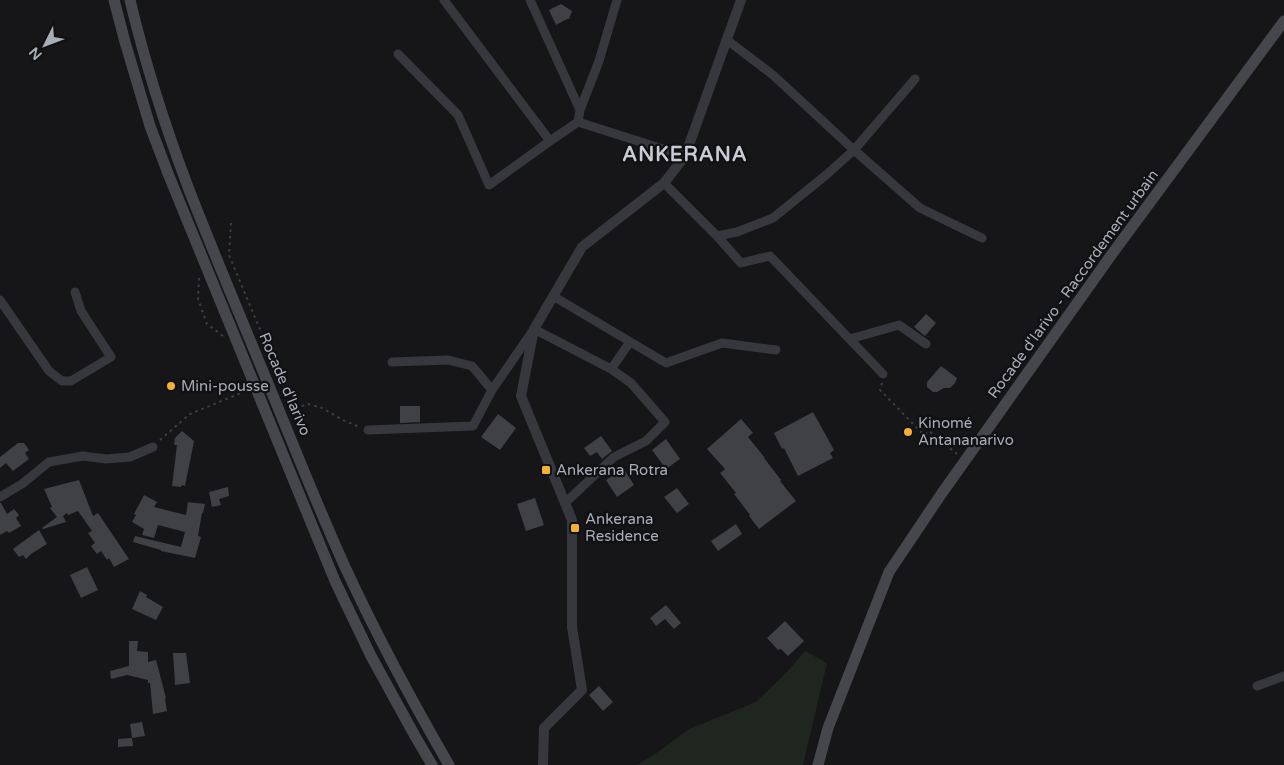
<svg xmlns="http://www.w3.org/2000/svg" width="1284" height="765" font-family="'Varela Round',sans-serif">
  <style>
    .green { fill: #1e261f }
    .building { fill: #404145 }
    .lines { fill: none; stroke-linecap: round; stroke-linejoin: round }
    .path { stroke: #3d3f44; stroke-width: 2; stroke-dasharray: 2.5 4; stroke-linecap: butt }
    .minor { stroke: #37383d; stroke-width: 9 }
    .tertiary { stroke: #37383d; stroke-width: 10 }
    .secondary { stroke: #45474d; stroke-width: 11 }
    .poi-dot { fill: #f2b134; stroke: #111113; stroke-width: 2 }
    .labels { text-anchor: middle; stroke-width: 4.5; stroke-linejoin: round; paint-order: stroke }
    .street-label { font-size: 15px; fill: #a8adb8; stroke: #111113 }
    .poi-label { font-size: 15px; fill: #a8adb8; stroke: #111113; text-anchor: start }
    .district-label { font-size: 20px; font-weight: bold; letter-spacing: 1px; fill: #c9ccd4; stroke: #111113 }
  </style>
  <rect width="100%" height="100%" fill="#161618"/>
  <path class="green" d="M805,651L827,663L803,765H637L658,752L689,729L756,702L787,672Z"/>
  <path class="building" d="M561,4L572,11L569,19H567L556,25L549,10Z
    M926,314L936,323L925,336L914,327Z
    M941,366L957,378L955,383L950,388H944L937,392H933L927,387V382Z
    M400,406H420V422L400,423Z
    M813,412L834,450L830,453L833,458L798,476L784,448L782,449L774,433Z
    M498,414L516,428L500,450L481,437Z
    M741,419L753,433L748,437L765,458H764L781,480L780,481L796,501L759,529L749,516L750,515L734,494L736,493L720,473L725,469L707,449Z
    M182,431L194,441L185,486L182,485L181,487L172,486L177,445H174L175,438Z
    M601,436L612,451L602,459L597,452L590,456L584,448Z
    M666,439L680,459L666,469L652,450Z
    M18,443H24L29,450L25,453L29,459L13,471L6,463L0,468V457Z
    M624,469L634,485L617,497L606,480Z
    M79,480L93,516L98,513L129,559L114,567L109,558L107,560L101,551L97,554L91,546L95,543L88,533L92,531L78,511L68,515L67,513L63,516L66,522L43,529L42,528L57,517L50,508L52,507L44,489Z
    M228,487L229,496L219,499L221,505L212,507L209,492Z
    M677,488L689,504L677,513L664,497Z
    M144,495L157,502L154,507L186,515L188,502L205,504L203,513H202L198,536L201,537L195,558L161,551V550L133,542L135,536L181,547L185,532L158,525L154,538L142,535L144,529L132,522L136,515L134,514Z
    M535,498L544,525L526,531L517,504Z
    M0,503H1L7,514L14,509L19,515L16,518L21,526L9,533L7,531L0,535Z
    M736,524L742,534L718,551L711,541Z
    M39,530L47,544L31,554L26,559L23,555L19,557L13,549Z
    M87,567L98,590L81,598L70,575Z
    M140,591L147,595L146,597L163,607L156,620L132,609Z
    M666,605L681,623L674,629L665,619L656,626L650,618Z
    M785,621L804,641L788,656L781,649L778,650L767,638Z
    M129,641H138L137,651L148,652V662L156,660L166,698L165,699L167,711L153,714L150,683H148V680L127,675L111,679L110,671L129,666Z
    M173,653H186L190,683L175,685Z
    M599,686L613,702L603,711L589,695Z
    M142,722L145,736L132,738L130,724Z
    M132,738L133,746L118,747V739Z"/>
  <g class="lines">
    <path class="path" d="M231,223L229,255L293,409L308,404L322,408L343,420L359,427
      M199,278L198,299L207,324L223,336
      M882,383L880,390L924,435L929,431L957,454
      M160,440L190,414L246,391"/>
    <path class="minor" d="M444,0L550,141
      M530,0L580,110
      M727,40L773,75L854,150L920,208L982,238
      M398,54L458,115L489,185L550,141L578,122L580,110L599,61L617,0
      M578,122L685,156
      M664,183L717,236L737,232L773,218L826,175L854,150L915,79
      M717,236L741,263L770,256L883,374
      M553,296L666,363L722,343L776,350
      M0,300L49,371L62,381H71L111,357L81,311L75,292
      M850,339L899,325L926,344
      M392,362L448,360L472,366L492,390L534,329L611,369L630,342
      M368,430L473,426L492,390
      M0,497L22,484L49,462L83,456L106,459L130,457L153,447
      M565,503L614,457L646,441L665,422L631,383L611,369
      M1257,686L1284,676"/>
    <path class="tertiary" d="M543,765L544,728L582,690L572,627V520L521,396L534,329L582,247L664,183L685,156L741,0"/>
    <path class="secondary" d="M114,0L125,42L150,126L169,176L291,474L335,581L371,656L415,736L432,765
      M130,0C145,63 165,126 188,187C210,244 234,301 257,357C287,428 314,499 346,569C377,636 412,701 449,765
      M818,765L828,728L889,572L942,493L1112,254L1284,21"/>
  </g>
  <g class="poi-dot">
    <circle cx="171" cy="386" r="5"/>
    <circle cx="908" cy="432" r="5"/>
    <rect x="541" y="465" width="10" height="10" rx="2.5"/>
    <rect x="570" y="523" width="10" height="10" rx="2.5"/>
  </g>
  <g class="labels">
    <g class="street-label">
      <text transform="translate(1073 284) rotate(-54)" y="5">Rocade d'Iarivo - Raccordement urbain</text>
      <text transform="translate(285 384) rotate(67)" y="5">Rocade d'Iarivo</text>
    </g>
    <g class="poi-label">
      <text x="181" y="391">Mini-pousse</text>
      <text x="918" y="428">Kinomé<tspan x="918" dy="17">Antananarivo</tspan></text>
      <text x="556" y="475">Ankerana Rotra</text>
      <text x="585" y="524">Ankerana<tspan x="585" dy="17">Residence</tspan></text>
    </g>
    <g class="district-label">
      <text x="685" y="161">ANKERANA</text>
    </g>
  </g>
  <g transform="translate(45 45) rotate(228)" stroke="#111113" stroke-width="4" paint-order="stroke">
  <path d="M0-4L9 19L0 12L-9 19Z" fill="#a8adb8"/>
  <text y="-8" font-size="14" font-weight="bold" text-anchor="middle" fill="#a8adb8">N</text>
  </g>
</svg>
